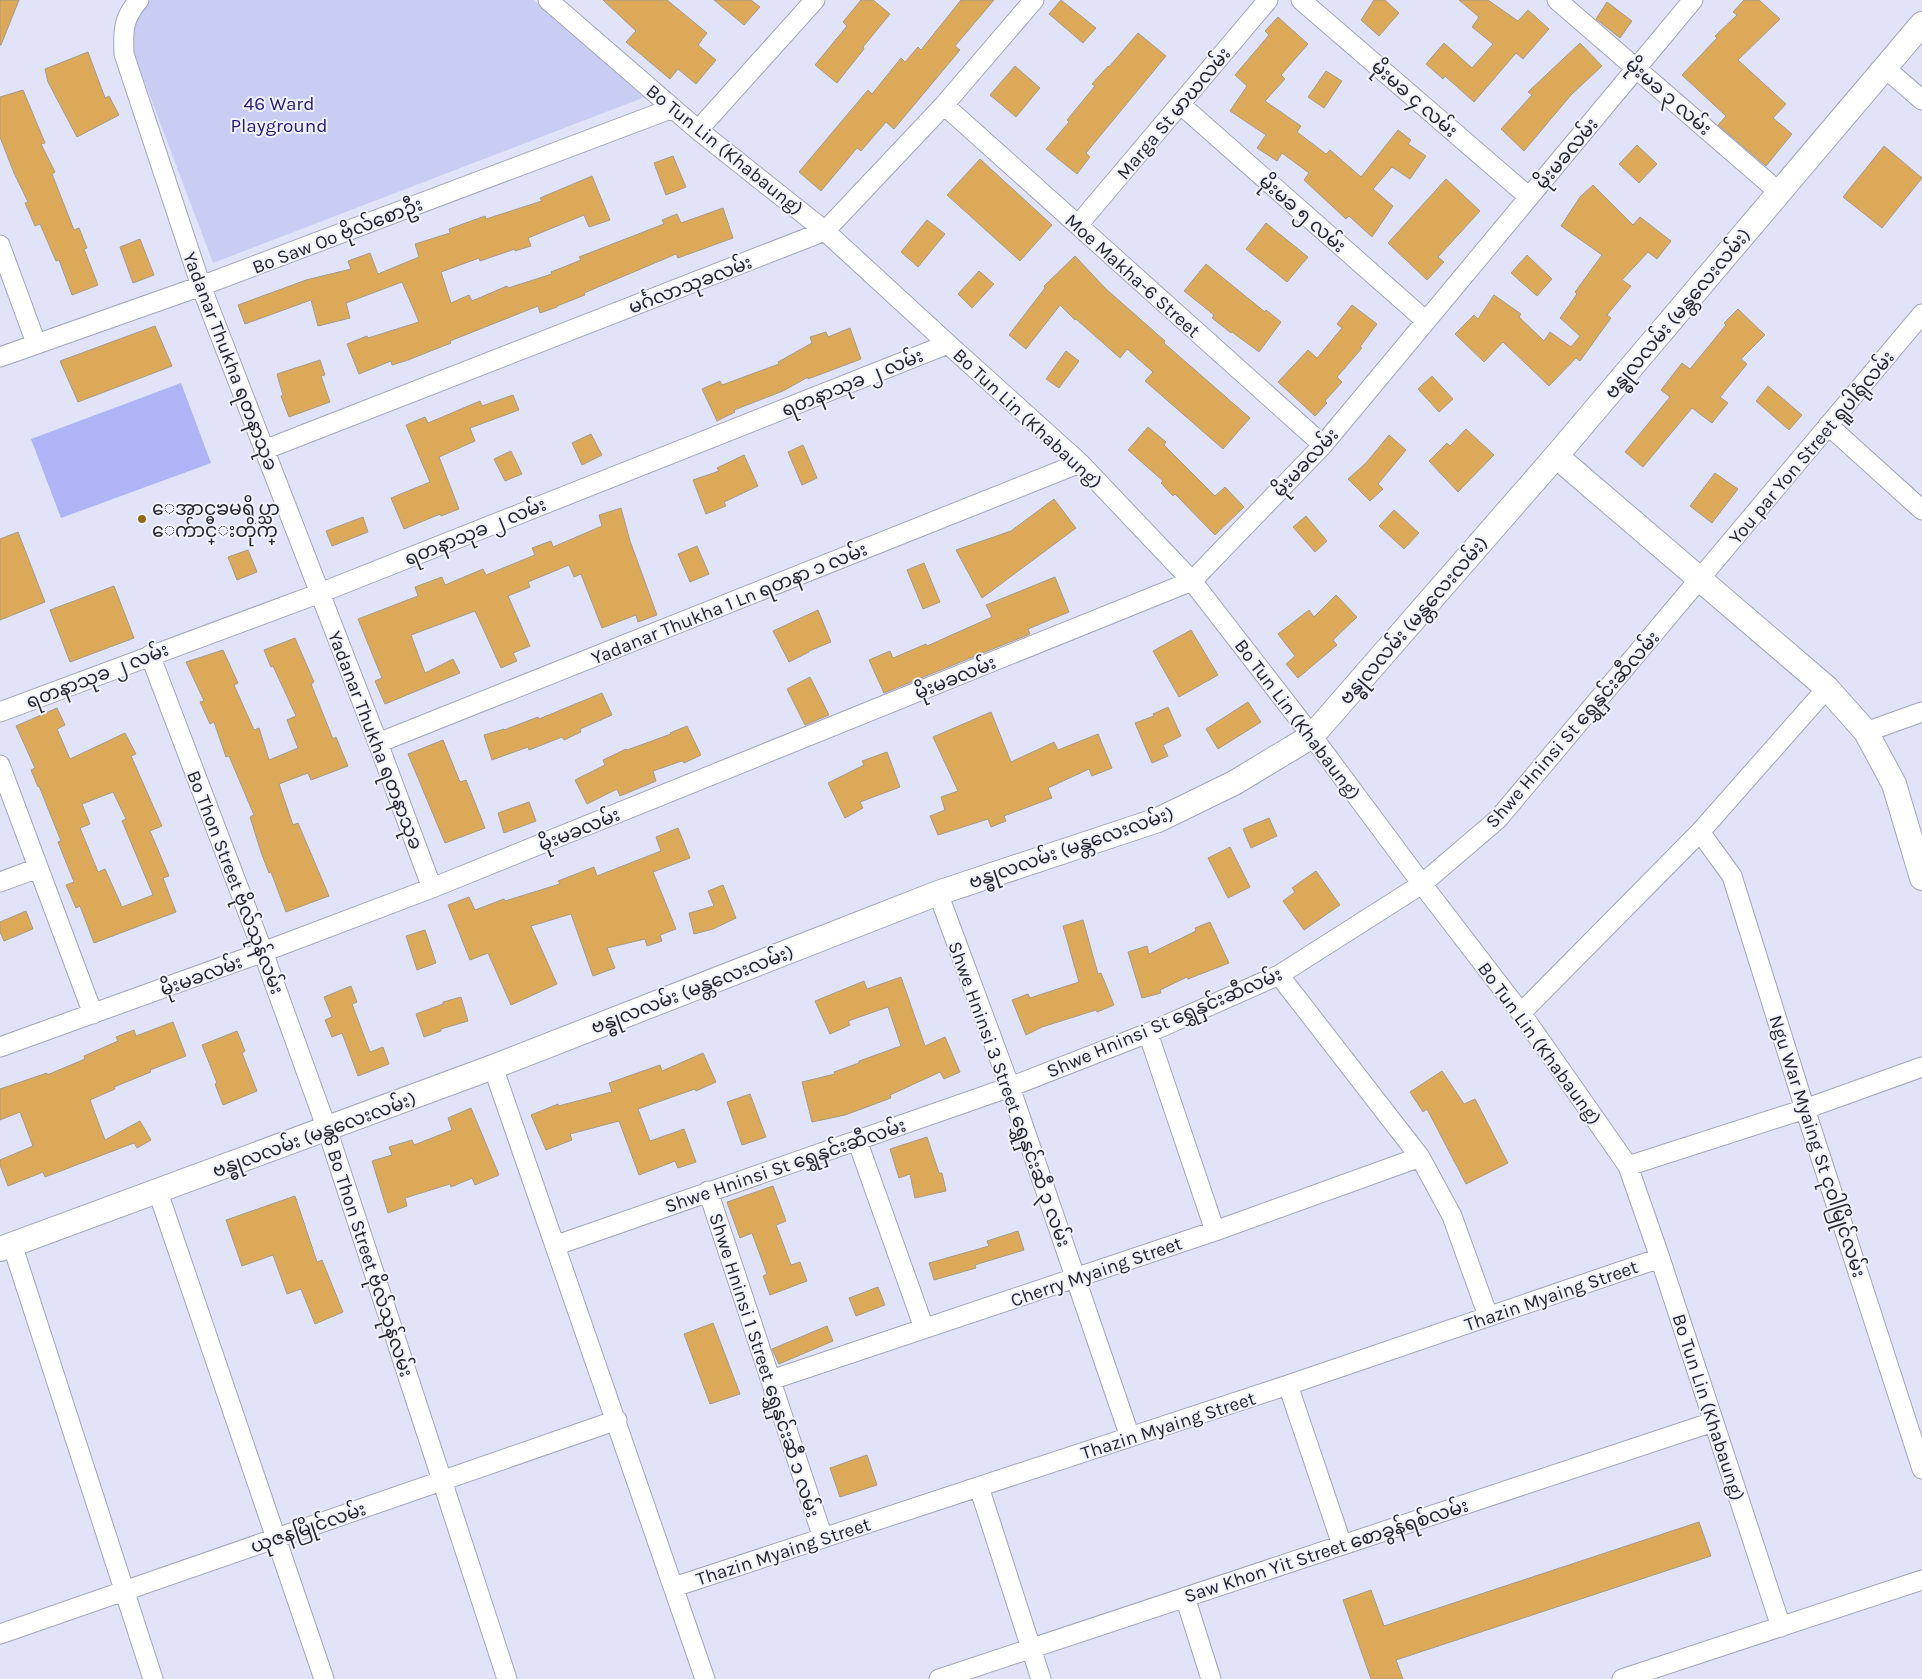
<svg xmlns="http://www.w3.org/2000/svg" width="1922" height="1679" font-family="Karla,'Noto Sans Myanmar',sans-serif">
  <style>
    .green { fill: #c9cdf4 }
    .water { fill: #aeb4f5 }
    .building { fill: #dca959; stroke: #a69a88; fill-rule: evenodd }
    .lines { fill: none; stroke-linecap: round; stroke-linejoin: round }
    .minor-casing { stroke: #a3a5b9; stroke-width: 21 }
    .tertiary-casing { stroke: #a3a5b9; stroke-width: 26 }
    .minor { stroke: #fff; stroke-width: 19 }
    .tertiary { stroke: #fff; stroke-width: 24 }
    .poi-dot { fill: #946814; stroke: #f0f2fe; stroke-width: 2 }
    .labels { text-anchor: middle; stroke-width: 4; stroke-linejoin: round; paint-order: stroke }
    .street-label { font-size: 19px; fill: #26272f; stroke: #f0f2fe }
    .park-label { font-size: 19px; fill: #251772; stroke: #f0f2fe }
    .poi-label { font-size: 19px; fill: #26272f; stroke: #f0f2fe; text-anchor: start }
  </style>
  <rect width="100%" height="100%" fill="#e1e4f9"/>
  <path class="green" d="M149,0H534L645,97L213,263L133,51C132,26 132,19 149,0Z"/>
  <path class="water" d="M181,383L211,463L61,518L31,439Z"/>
  <path class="building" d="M0,0H19L1,45H0Z
    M603,0H667L707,33L698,45L716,60L696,84L678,69L670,79L626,42L636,31Z
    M714,0H751L760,7L744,25Z
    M861,0H873L890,14L863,47L864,49L837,83L815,65L847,26L843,22Z
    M961,0H994L955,46L960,50L894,129L886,122L861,151L857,148L821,191L799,172L868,90L872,94L901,58L905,62L918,47L921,50Z
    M1061,0L1096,28L1083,43L1049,14Z
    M1374,0H1385L1399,13L1379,36L1361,20Z
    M1459,0H1488L1518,21L1528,10L1549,29L1523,59L1516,53L1474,102L1445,76L1443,79L1426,64L1444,43L1472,68L1493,44L1472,27L1479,17Z
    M1744,0H1759L1780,19L1738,60L1786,104L1773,118L1792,134L1766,166L1718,125L1726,116L1682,75L1717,38L1715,36L1737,15L1733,12Z
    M1607,2L1632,21L1620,38L1596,19Z
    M1278,17L1308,44L1281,75L1285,79L1265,101L1301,126L1297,132L1326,154L1330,150L1361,177L1398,130L1411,140L1408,144L1426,156L1410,179L1392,167L1373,189L1393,206L1372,237L1349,216L1346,219L1304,180L1309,173L1282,153L1277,161L1257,148L1266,135L1230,111L1247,86L1235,75L1269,35L1265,31Z
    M1138,33L1166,56L1086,153L1090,157L1077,174L1046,149L1069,122L1067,120L1095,86L1092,84L1108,66L1109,67Z
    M1580,43L1602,66L1571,95L1524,151L1501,129L1532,95L1528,92Z
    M88,52L105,98L109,96L119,115L77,137L48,82L45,69Z
    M1015,66L1040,88L1016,117L990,95Z
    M1326,71L1342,81L1324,108L1308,97Z
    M23,90L45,143L41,144L55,172L52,174L74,230L79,228L87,248L84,249L98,285L72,295L59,260L56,261L40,224L35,226L25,203L28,202L14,173L0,137V97Z
    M1637,145L1657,164L1639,183L1619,164Z
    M1884,146L1922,178L1882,228L1843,197Z
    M673,156L686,187L666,195L654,163Z
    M980,159L1052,225L1020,261L947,195Z
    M592,176L610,220L589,227L584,215L528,238L531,246L515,251V249L480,261L479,258L441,272L451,303L469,295L472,301L507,286L508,288L552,274L551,272L581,260L579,257L664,224L662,220L677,214L681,223L723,208L733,238L678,258L676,254L584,293L585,295L557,306V307L540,313L538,306L450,341L451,343L408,360L392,365L391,361L359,374L347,344L367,336L368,338L419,322L402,282L346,303L350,318L318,326L311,300L245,324L238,305L306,280L351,269L348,261L370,253L378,274L419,257L415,244L450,233L449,229L485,216L486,219L542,201L540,198Z
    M1446,179L1480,211L1438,257L1444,262L1427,280L1388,243Z
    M1593,185L1633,225L1640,217L1671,241L1657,259L1648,252L1622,280L1631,286L1607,315L1611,318L1580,361L1576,358L1549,386L1503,342L1484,362L1455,334L1474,315L1478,319L1494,295L1521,314L1519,317L1544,341L1550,332L1571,347L1580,336L1560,318L1577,294L1575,292L1602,255L1561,226L1580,197Z
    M927,220L945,234L918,267L901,252Z
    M1266,223L1308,257L1287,282L1246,249Z
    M140,239L154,275L133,283L120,247Z
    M1527,255L1552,279L1537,296L1511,273Z
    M1075,256L1106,289L1165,341L1164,343L1250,418L1223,449L1145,381L1153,372L1127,349L1120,358L1076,319L1075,320L1060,305L1026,349L1009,335L1045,288L1044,286Z
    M1206,264L1265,312L1266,310L1281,322L1259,352L1232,332L1231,333L1212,318L1214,315L1184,291Z
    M979,271L994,284L972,308L958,294Z
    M1352,305L1377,324L1360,347L1362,348L1337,377L1342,382L1325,401L1327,403L1315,416L1278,382L1308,350L1317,358L1342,328L1337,324Z
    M1738,309L1765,335L1741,359L1747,364L1720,397L1728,403L1712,423L1692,408L1643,467L1625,452L1670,397L1661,390L1682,363L1690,369L1726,325L1724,323Z
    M155,326L172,366L78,402L60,361Z
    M850,328L861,359L808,379V377L783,391L734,410L735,412L717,421L702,389L720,381L722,385L779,364L778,362L812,343L810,337L826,332L828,337Z
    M1066,351L1079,361L1059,388L1046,379Z
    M320,360L325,375L321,376L330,402L289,417L281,396L283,395L277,374Z
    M1432,376L1453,399L1439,412L1418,389Z
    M1768,386L1802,415L1789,430L1756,401Z
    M513,395L519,410L470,428L475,441L439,457L459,509L441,516L440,514L404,529L391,498L430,482L406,425L425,417L428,423L480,401L482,406Z
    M1148,427L1166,442L1164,445L1215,496L1225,487L1244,507L1215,535L1175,494L1173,496L1161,483L1163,481L1128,450Z
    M1466,429L1494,455L1458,492L1429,461L1447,443L1450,446Z
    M591,434L602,455L582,465L572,443Z
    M1389,435L1406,450L1378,484L1383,489L1370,501L1348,479L1366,463Z
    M803,445L817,478L802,485L788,452Z
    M511,451L522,474L505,481L494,459Z
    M744,455L758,486L724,502L726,506L706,514L693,480L719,471L717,468Z
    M1715,473L1738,489L1712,523L1690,506Z
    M1054,499L1076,528L982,598L956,550L1011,531Z
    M621,508L630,541L657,615L638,622L636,615L602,628L581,574L574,577L569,565L528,582L530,587L508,596L530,646L513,653L517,661L501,668L475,611L411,635L425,673L453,659L460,673L385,704L375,681L382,678L358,619L418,596L415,587L442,577L445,585L483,569L486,575L535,555L532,548L551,541L553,547L602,526L599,515Z
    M1394,510L1419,533L1404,549L1379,526Z
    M1306,516L1327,541L1315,552L1293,527Z
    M363,517L368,532L332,546L326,531Z
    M18,532L45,602L0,620V539Z
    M697,546L709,574L690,582L678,554Z
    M248,550L257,572L237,580L228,557Z
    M924,563L940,602L923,609L907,570Z
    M1055,577L1069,612L1028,629L1030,634L884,693L869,660L890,651L893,658L926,644L927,646L992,617L986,605Z
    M114,586L134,638L70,662L50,610Z
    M1336,595L1357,617L1333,640L1337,645L1298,678L1286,664L1295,656L1278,634L1309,610L1314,617Z
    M818,610L831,642L809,651V652L789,662L773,631Z
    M1191,630L1218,675L1179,697L1153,651Z
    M295,638L314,682L311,684L333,739L336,737L348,766L311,780L308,773L279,784L293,825L298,823L329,896L286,912L271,872L269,873L262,855L250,817L254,815L229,756L226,757L214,722L210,724L200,702L204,701L186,662L223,650L238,683L234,685L254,730L259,728L269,760L298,748L287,720L296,716L273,666L271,667L264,650Z
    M810,677L829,715L805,725L787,689Z
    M602,693L612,715L580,729L581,732L564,740L562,737L529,750L528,747L492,760L484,735L504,729V730L538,717L539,719Z
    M1248,702L1261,722L1218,749L1206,729Z
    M1168,707L1181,736L1163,745L1168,756L1152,763L1135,723L1154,716L1153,714Z
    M57,708L65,725L57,729L70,759L125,733L136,754L131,756L162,826L150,831L169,876L163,878L176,912L94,943L80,906L76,908L66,885L74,882L58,842L61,841L39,786L38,787L31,770L35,768L16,726ZM113,792L126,819L122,821L153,895L122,907L105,869L98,872L80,828L90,824L82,804Z
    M991,712L1011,762L1054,742L1058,750L1098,734L1112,768L1092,776L1089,769L1048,788L1052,798L1004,816L1006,821L991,827L988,819L938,835L930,816L945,810L941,797L958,791L933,737Z
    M687,726L701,755L684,763L682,761L653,771L656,781L620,796L617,789L587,804L575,780L605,765L603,760L626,749L627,750L671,734L670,733Z
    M443,740L460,782L466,780L485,828L445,843L408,754Z
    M887,752L900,787L860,802L863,808L845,818L828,783L864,765L862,761Z
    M529,802L536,821L504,833L498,813Z
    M1269,818L1277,836L1251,848L1243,829Z
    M678,828L690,858L653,872L676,929L660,935L662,941L647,946L645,939L607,948L615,968L593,976L571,914L531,926L557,984L511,1005L488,953L470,960L448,905L469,897L475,910L504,899L505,901L560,884L558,881L594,867L597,876L661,851L656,837Z
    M1230,847L1250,887L1228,898L1208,858Z
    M1316,871L1340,905L1304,930L1283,901L1295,892L1292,888Z
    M723,885L736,918L713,929L694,934L689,913L714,906L708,891Z
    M26,911L33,929L4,941L0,932V922Z
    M1083,920L1098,974L1101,973L1114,1005L1097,1012L1096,1010L1042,1027L1026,1035L1012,1000L1028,994L1030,998L1079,982L1063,926Z
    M1210,922L1229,963L1188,979L1187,977L1160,990L1161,993L1142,998L1128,952L1147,946L1149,954L1196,931L1195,928Z
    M425,930L436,963L417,970L406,936Z
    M901,977L925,1046L945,1037L960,1072L944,1079L940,1072L890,1095L891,1098L845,1115L812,1122L802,1082L835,1074L834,1072L859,1063V1061L901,1046L888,1007L848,1021L850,1025L830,1034L815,1001L864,981L867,989Z
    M351,986L357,1002L352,1004L370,1052L383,1047L389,1064L358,1076L342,1033L332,1037L325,1020L332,1017L324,997Z
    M461,997L468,1021L441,1029V1031L424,1037L416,1014L443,1004V1002Z
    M173,1022L186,1056L150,1070L151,1072L114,1087L115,1089L90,1100L105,1140L140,1121L151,1140L137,1148L134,1143L45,1177L43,1172L8,1186L0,1165V1160L33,1146L20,1112L0,1120V1089L47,1073V1075L85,1059L84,1056L118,1041L116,1037L134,1030L136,1036Z
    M237,1031L245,1051L242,1053L257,1091L223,1105L215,1084L217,1083L202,1045Z
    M703,1053L716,1082L696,1091L695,1089L638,1109L650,1141L684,1129L696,1162L678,1168L675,1161L639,1175L619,1121L570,1134L572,1140L546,1150L531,1115L558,1104V1106L612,1092L609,1083L660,1065L662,1071Z
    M1442,1071L1464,1104L1475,1099L1508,1163L1466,1184L1427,1109L1423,1112L1410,1092Z
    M750,1094L766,1137L742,1145L727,1102Z
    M471,1108L499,1175L475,1185L472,1178L451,1187L450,1184L405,1198L407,1206L388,1213L372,1161L392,1155L389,1147L412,1140L414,1145L452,1130L448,1118Z
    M927,1137L939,1173H942L946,1191L915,1198L910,1174L899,1178L890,1149Z
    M773,1186L786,1221L776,1225L791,1265L800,1262L807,1281L770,1295L763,1276L767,1274L752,1233L740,1238L727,1202Z
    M295,1196L317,1262L322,1260L343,1312L315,1324L301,1289L287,1294L273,1255L242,1266L226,1220Z
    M1018,1231L1024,1250L975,1265L976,1268L934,1280L929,1263L989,1246L987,1241Z
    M878,1287L885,1305L856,1316L849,1298Z
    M713,1323L740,1394L710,1404L684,1334Z
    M827,1326L833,1341L779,1364L772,1349Z
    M867,1455L877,1485L840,1497L830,1468Z
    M1699,1522L1711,1556L1396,1660L1403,1679H1371L1343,1600L1371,1590L1384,1626Z"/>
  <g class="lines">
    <g class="minor-casing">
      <path id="minor" d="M139,0C123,18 123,31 124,54L201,286L378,743L432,888
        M548,0L698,130L825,231L948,344L1080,463L1192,581L1312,736L1422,884L1521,1013L1628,1166L1660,1258L1781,1627
        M1301,0L1529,197
        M1557,0L1780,193
        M1885,68L1922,100
        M1180,104L1426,321
        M944,105L1323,445
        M698,130L815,0
        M1078,225L1268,0
        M0,245L36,343
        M0,357L201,286L673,108
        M1828,425L1922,510
        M264,450L825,231L944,105L1034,0
        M150,655L263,952L327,1129L507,1679
        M0,712L320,593L948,344
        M1866,732L1922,712
        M378,743L1080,463
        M0,765L93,1014
        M1700,832L1732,876L1805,1109L1922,1469
        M0,882L38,868
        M938,893L1010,1087L1130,1437
        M1279,975L1420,1157L1452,1216L1488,1316
        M1521,1013L1700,832L1827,688
        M1148,1033L1215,1231
        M0,1047L263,952L432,888L1192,581L1323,445L1693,0
        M493,1067L705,1679
        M857,1140L924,1328
        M1628,1166L1805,1109L1922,1067
        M708,1191L823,1538
        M158,1192L324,1679
        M12,1244L153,1679
        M557,1245L1010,1087L1148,1033L1279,975L1422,884L1498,819L1922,314
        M771,1380L1215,1231L1420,1157
        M1288,1385L1342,1545
        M979,1487L1041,1679
        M674,1587L1288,1385L1660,1258
        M1185,1597L1211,1679
        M0,1634L617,1420
        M939,1679L1713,1422
        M1622,1679L1922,1580"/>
    </g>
    <g class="tertiary-casing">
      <path id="tertiary" d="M1556,456L1827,688L1866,732L1894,784L1922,878
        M0,1249L493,1067L938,893L1158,820L1234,783L1312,736L1556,456L1922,24"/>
    </g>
    <use href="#minor" class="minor"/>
    <use href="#tertiary" class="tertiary"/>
  </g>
  <circle class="poi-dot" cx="142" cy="519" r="5"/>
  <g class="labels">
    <g class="street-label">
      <text transform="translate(1669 96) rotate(41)" y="7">မိုးမခ ၃ လမ်း</text>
      <text transform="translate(1415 98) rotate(41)" y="7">မိုးမခ ၄ လမ်း</text>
      <text transform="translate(1173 113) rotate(-50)" y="7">Marga St မာဃလမ်း</text>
      <text transform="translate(725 149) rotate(39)" y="7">Bo Tun Lin (Khabaung)</text>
      <text transform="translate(1566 153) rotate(-50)" y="7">မိုးမခလမ်း</text>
      <text transform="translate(1303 213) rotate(41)" y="7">မိုးမခ ၅ လမ်း</text>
      <text transform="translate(337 235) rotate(-21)" y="7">Bo Saw Oo ဗိုလ်စောဦး</text>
      <text transform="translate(1133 275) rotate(42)" y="7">Moe Makha-6 Street</text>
      <text transform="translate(690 284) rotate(-21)" y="7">မင်္ဂလာသုခလမ်း</text>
      <text transform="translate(1677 313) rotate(-50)" y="7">ဗန္ဓုလလမ်း (မန္တလေးလမ်း)</text>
      <text transform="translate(231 361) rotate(69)" y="7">Yadanar Thukha ရတနာသုခ</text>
      <text transform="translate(852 382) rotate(-22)" y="7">ရတနာသုခ ၂ လမ်း</text>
      <text transform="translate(1028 418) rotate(43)" y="7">Bo Tun Lin (Khabaung)</text>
      <text transform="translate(1811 447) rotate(-50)" y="7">You par Yon Street ရူပါရုံလမ်း</text>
      <text transform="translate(1305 462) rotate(-47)" y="7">မိုးမခလမ်း</text>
      <text transform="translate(475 531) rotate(-22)" y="7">ရတနာသုခ ၂ လမ်း</text>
      <text transform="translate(729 603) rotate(-22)" y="7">Yadanar Thukha 1 Ln ရတနာ ၁ လမ်း</text>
      <text transform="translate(1413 620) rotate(-49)" y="7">ဗန္ဓုလလမ်း (မန္တလေးလမ်း)</text>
      <text transform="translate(97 675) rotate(-21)" y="7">ရတနာသုခ ၂ လမ်း</text>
      <text transform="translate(955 677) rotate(-22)" y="7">မိုးမခလမ်း</text>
      <text transform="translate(1298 719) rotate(53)" y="7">Bo Tun Lin (Khabaung)</text>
      <text transform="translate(1572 729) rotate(-49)" y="7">Shwe Hninsi St ရွှေနှင်းဆီလမ်း</text>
      <text transform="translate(376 740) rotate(69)" y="7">Yadanar Thukha ရတနာသုခ</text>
      <text transform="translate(579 829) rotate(-22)" y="7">မိုးမခလမ်း</text>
      <text transform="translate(1071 847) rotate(-19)" y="7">ဗန္ဓုလလမ်း (မန္တလေးလမ်း)</text>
      <text transform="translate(236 882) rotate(69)" y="7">Bo Thon Street ဗိုလ်သုန်လမ်း</text>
      <text transform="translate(201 975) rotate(-20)" y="7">မိုးမခလမ်း</text>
      <text transform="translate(692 989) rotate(-21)" y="7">ဗန္ဓုလလမ်း (မန္တလေးလမ်း)</text>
      <text transform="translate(1164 1022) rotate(-23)" y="7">Shwe Hninsi St ရွှေနှင်းဆီလမ်း</text>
      <text transform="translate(1540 1043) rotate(54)" y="7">Bo Tun Lin (Khabaung)</text>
      <text transform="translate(1010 1094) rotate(70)" y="7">Shwe Hninsi 3 Street ရွှေနှင်းဆီ ၃ လမ်း</text>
      <text transform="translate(314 1134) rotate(-20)" y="7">ဗန္ဓုလလမ်း (မန္တလေးလမ်း)</text>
      <text transform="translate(1818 1146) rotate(72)" y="7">Ngu War Myaing St ငုဝါမြိုင်လမ်း</text>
      <text transform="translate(785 1165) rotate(-19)" y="7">Shwe Hninsi St ရွှေနှင်းဆီလမ်း</text>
      <text transform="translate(371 1263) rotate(72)" y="7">Bo Thon Street ဗိုလ်သုန်လမ်း</text>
      <text transform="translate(1096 1271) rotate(-19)" y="7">Cherry Myaing Street</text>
      <text transform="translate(1551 1295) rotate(-19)" y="7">Thazin Myaing Street</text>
      <text transform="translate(765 1365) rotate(72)" y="7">Shwe Hninsi 1 Street ရွှေနှင်းဆီ ၁ လမ်း</text>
      <text transform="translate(1709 1407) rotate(72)" y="7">Bo Tun Lin (Khabaung)</text>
      <text transform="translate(1168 1425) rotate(-18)" y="7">Thazin Myaing Street</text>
      <text transform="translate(308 1527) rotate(-19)" y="7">ယုဇနမြိုင်လမ်း</text>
      <text transform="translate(1326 1550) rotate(-18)" y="7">Saw Khon Yit Street စောခွန်ရစ်လမ်း</text>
      <text transform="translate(783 1551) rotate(-18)" y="7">Thazin Myaing Street</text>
    </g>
    <g class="park-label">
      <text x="279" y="110">46 Ward<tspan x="279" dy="22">Playground</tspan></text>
    </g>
    <g class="poi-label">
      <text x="152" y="515">ေအာင္ဓၶမရိပ္သာ<tspan x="152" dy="22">ေက်ာင္းတိုက္</tspan></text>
    </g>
  </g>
</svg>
